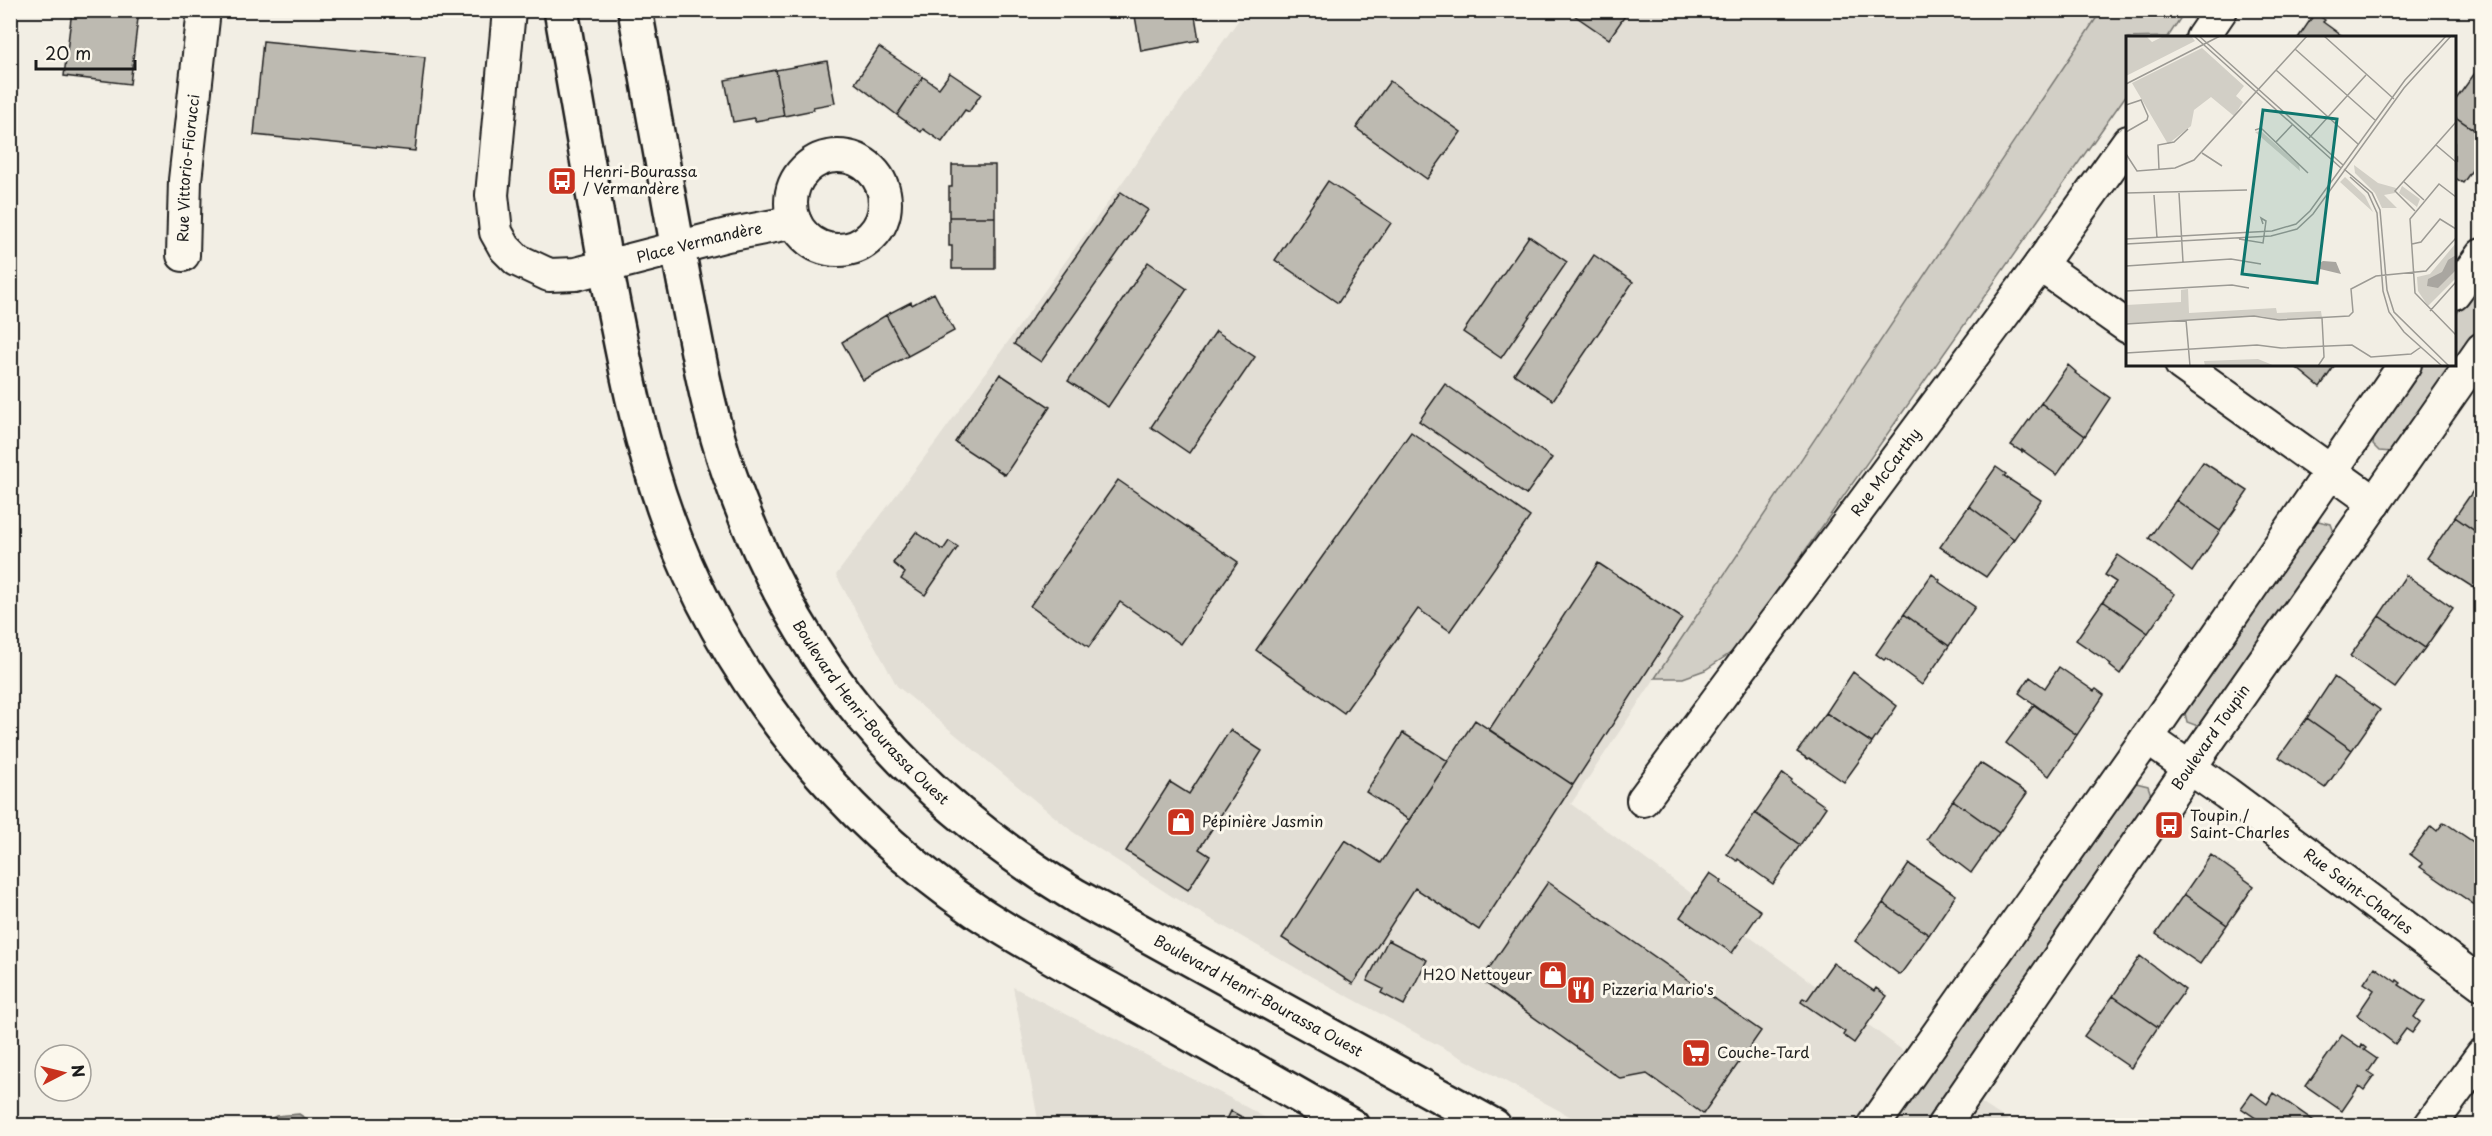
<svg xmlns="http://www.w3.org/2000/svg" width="2492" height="1136" font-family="'Playpen Sans',sans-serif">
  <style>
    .built { fill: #e2ded5 }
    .green { fill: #d2cfc6; stroke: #777671; stroke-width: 1.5 }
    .water { fill: #a9a6a0; stroke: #716f6b; stroke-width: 1.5 }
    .building { fill: #bdbab1; stroke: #1c1c1c; stroke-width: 1.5 }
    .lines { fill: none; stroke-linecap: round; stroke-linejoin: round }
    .minor-casing { stroke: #1c1c1c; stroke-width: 36 }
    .major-casing { stroke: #1c1c1c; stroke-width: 38 }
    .minor { stroke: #fbf7ec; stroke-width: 32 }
    .major { stroke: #fbf7ec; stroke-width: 33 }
    .labels { text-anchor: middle; stroke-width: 6; stroke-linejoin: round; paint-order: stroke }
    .street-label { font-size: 15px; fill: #1c1c1c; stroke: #fbf7ec }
    .poi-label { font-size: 15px; fill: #1c1c1c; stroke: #fbf7ec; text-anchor: start }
    .inset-road { fill: none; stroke: #9c9a94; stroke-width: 1.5 }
    .view { fill: #0f766e; fill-opacity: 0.15; stroke: #0f766e; stroke-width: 3 }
    .inset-edge { fill: none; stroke: #1c1c1c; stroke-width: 3 }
  </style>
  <rect width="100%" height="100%" fill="#f2eee4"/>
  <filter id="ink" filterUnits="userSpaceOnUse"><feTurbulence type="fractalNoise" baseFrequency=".0167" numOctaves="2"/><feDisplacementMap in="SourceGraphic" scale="12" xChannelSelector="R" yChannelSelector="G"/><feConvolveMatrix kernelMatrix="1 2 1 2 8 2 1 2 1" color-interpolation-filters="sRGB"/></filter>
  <g filter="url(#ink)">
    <path class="built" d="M1245,11H2101L1571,804L1921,1064L2015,1125H1586L1303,972L1173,897L1073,832L897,686L836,575L939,438Z
      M1013,987L1230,1098L1278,1125H1039Z"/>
    <path class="green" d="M2101,11H2185L2168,37L2128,38L2127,94L1735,650L1705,670L1683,678H1655Z
      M2481,277V327L2398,447L2392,452L2379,451L2373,445L2375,430L2421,365L2454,364L2455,316Z
      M2318,521L2331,524L2335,535L2202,724L2195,725L2187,722L2184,709L2311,525Z
      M2136,783L2148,786L2152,798L2137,824L1927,1125L1891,1126L2128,787Z"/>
    <path class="water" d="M299,1114L316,1125H258L276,1116Z"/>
    <path class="building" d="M72,10H139L130,84L64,76Z
      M1134,10H1194L1199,40L1141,51Z
      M1572,10H1629L1609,39L1571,13Z
      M2315,13L2325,20L2323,22L2345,38H2298Z
      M263,41L425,57L415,151L254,135Z
      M879,47L923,77L897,115L855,83Z
      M827,61L835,103L813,107L814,110L784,116L776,70Z
      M776,70L784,116L755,121V118L733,122L725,80Z
      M950,73L981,94L969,112L965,110L942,142L923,129L921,132L897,115L923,77L939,88Z
      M2475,73L2482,77V135L2454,116V102Z
      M1390,81L1461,132L1427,179L1356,128Z
      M2454,116L2482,135V156L2463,183L2454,177Z
      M952,165H995V217H949V187H952Z
      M1328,181L1391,223L1338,303L1275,260Z
      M1121,192L1148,210L1041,362L1014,344Z
      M949,217H995V269H952V246H949Z
      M1529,236L1567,262L1501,358L1463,332Z
      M1594,255L1633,282L1553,400L1514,374Z
      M1148,262L1187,289L1108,407L1068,381Z
      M934,293L954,331L908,356L886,315L911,302L912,305Z
      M886,315L908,356L863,380L842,342Z
      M1216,331L1255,357L1189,453L1151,427Z
      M2292,364H2336L2320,387Z
      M2068,365L2076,372L2075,373L2110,398L2085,436L2041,403Z
      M1000,374L1050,407L1005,475L955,442Z
      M1445,384L1552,458L1526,495L1419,421Z
      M2041,403L2085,436L2057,475L2022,450V452L2011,445Z
      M1411,432L1530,517L1450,631L1418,609L1344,713L1256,650Z
      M2203,462L2248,491L2220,531L2176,500Z
      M1996,467L2006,474L2004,476L2041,500L2014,539L1969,506Z
      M2482,478V536L2455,517Z
      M1118,480L1238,562L1181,644L1120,602L1089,647L1030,606Z
      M2176,500L2220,531L2192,572L2149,538Z
      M1969,506L2014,539L1986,577L1940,547Z
      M2455,517L2482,536L2481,590L2476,586L2474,588L2427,558Z
      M916,532L943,550L949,541L958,547L925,595L901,579L905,573L893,563Z
      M2118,555L2175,594L2148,633L2103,601L2116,582L2105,575Z
      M1598,563L1682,618L1573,785L1489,730Z
      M1932,574L1940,580L1939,582L1975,607L1949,646L1904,614Z
      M2406,575L2453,608L2425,648L2379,616Z
      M2103,601L2148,633L2120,674L2110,666L2111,664L2076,640Z
      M1904,614L1949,646L1922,685L1886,658L1884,660L1876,654Z
      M2379,616L2425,648L2395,688L2350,656Z
      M2059,667L2094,691L2096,689L2104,695L2077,735L2019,693L2030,677L2045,688Z
      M1853,672L1897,706L1872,743L1826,713Z
      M2334,677L2380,710L2352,750L2307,718Z
      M2034,705L2077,735L2049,776L2006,743Z
      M1826,713L1872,743L1844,782L1809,758L1808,759L1797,752Z
      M2307,718L2352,750L2325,788L2279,757Z
      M1475,720L1573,785L1479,930L1415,888L1353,984L1282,938L1345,840L1381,863Z
      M1230,730L1262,751L1199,849L1210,856L1188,890L1126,851L1170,782L1189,794Z
      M1403,733L1448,761L1409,820L1366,792Z
      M1980,763L2027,793L1999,833L1953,800Z
      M1783,773L1792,780L1791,782L1826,807L1800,845L1755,813Z
      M1953,800L1999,833L1971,873L1927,839Z
      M1755,813L1800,845L1773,884L1738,859L1737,861L1727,854Z
      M2444,822L2482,848V910L2420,867L2423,864L2410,854L2431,826L2437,831Z
      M2211,855L2254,886L2227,925L2184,894Z
      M1909,864L1956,895L1929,935L1883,903Z
      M1710,873L1722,881L1720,883L1761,911L1732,953L1680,917Z
      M1548,882L1761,1031L1703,1114L1647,1074L1621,1079L1481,980Z
      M2184,894L2227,925L2200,964L2156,934Z
      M1883,903L1929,935L1900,975L1855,941Z
      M1388,940L1427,960L1404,1005L1381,993L1383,989L1367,981Z
      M2140,956L2185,990L2158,1027L2113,996Z
      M1833,963L1874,991L1876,988L1887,996L1854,1043L1843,1035L1845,1032L1801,1002L1803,998L1807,1000Z
      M2375,967L2396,982L2397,980L2401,983L2399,985L2425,1002L2414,1017L2420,1022L2412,1033L2406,1029L2395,1044L2357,1015L2374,990L2364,983Z
      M2113,996L2158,1027L2131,1068L2084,1036Z
      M2342,1035L2361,1048L2362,1045L2366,1048L2364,1050L2377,1059L2368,1072L2374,1076L2364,1090L2359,1086L2342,1111L2306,1086Z
      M2252,1093L2267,1104L2274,1093L2317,1123L2316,1126H2252L2257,1119L2241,1108Z
      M1231,1111L1258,1126H1224Z"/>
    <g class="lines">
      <g class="minor-casing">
        <g id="minor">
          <path id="s1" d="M509,10L492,195L496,232L505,248L517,260L549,275L576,274L727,235L795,222"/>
          <path d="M2202,38L2221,10"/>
          <circle cx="838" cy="203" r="47"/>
          <path id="s2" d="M183,255L185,180L204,10"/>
          <path d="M2040,265L2128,327"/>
          <path d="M2454,293L2482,255"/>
          <path d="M2181,364L2375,503"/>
          <path id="s3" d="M2147,738L2226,793L2482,984"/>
          <path id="s4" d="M1643,800L2040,265L2128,142"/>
          <path d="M1873,1126L2147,738L2405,364"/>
          <path id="s5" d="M1943,1126L2206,744L2482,349"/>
          <path d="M2430,1126L2482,1055"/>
        </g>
      </g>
      <g class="major-casing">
        <g id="major">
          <path d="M561,10C577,100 592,189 608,278C624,360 639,441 668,520C725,677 838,817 976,911C1023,942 1073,969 1122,996C1199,1039 1276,1082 1352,1126"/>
          <path id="s6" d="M635,10C651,101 667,191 684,281C697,345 707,411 729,473C795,663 905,792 1076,896L1494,1126"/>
        </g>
      </g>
      <use href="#minor" class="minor"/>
      <use href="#major" class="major"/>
    </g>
  </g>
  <defs>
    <g id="bus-square" transform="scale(1.5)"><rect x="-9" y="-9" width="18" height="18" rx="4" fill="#c8321e" stroke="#fbf7ec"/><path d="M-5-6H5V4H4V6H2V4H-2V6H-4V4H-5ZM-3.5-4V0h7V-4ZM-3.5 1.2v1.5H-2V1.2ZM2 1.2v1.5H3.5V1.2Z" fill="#fff"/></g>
    <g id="shop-square" transform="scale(1.5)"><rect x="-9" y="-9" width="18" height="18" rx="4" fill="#c8321e" stroke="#fbf7ec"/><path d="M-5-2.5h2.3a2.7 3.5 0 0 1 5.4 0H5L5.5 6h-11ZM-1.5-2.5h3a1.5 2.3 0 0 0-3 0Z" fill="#fff"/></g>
    <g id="restaurant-square" transform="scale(1.5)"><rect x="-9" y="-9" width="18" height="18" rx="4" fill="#c8321e" stroke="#fbf7ec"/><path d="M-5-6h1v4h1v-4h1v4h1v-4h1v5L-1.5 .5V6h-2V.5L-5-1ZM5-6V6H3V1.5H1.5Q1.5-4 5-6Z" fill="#fff"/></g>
    <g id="supermarket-square" transform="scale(1.5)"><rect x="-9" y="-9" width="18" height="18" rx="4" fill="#c8321e" stroke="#fbf7ec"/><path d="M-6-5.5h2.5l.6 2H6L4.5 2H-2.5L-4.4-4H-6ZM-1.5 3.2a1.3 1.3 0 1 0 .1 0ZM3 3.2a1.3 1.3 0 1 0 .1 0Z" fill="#fff"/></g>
  </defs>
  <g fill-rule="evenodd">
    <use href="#bus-square" x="562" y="181"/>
    <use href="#shop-square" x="1181" y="822"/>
    <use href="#bus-square" x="2169" y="825"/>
    <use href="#shop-square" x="1553" y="975"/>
    <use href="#restaurant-square" x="1581" y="990"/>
    <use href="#supermarket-square" x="1696" y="1053"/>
  </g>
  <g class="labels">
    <g class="street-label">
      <text dy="5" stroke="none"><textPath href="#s2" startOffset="87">Rue Vittorio-Fiorucci</textPath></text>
      <text dy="5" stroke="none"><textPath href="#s1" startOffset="448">Place Vermandère</textPath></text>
      <text dy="5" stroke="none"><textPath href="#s4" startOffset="408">Rue McCarthy</textPath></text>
      <text dy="5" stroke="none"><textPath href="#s6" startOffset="754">Boulevard Henri-Bourassa Ouest</textPath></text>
      <text dy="5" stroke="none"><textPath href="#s5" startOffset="472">Boulevard Toupin</textPath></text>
      <text dy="5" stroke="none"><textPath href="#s3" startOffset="261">Rue Saint-Charles</textPath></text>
      <text dy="5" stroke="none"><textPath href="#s6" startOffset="1240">Boulevard Henri-Bourassa Ouest</textPath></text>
    </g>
    <g class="poi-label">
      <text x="583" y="177">Henri-Bourassa<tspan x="583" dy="17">/ Vermandère</tspan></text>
      <text x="2190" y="821">Toupin /<tspan x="2190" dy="17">Saint-Charles</tspan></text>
      <text x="1202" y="827">Pépinière Jasmin</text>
      <text x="1532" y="980" text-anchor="end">H2O Nettoyeur</text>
      <text x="1602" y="995">Pizzeria Mario's</text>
      <text x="1717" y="1058">Couche-Tard</text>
    </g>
  </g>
  <g transform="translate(2126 36)">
    <rect width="330" height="330" fill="#f2eee4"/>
    <path d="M0,0H20L26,6L38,0H65L69,5L0,40ZM76,12L118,50L110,60L117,66L108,80L85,61L68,74L65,90L42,108L6,47ZM135,95L173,129L174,135L129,96ZM228,129L252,147L270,152L269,157L258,159L271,172H256L249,157L229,137ZM219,141L239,160L247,176L214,146ZM276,150L294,163L291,171L273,157ZM330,207V242L302,270L292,255L291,241L304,238ZM62,253L63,277L150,272L151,277L195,275L196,282L153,284L135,280L0,288V269L55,266V254ZM132,323L149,330H79L78,325Z" fill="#d2cfc6"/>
    <path d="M330,219L329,235L312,252L301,250L302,243L316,236L322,224ZM197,225L210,226L215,238L194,233L192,228Z" fill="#a9a6a0"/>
    <path class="inset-road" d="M68,0L215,132M73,0L217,129M198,0L268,63M169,13L249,84M150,34L232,108M0,48L94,0M0,69L15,64L22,80L21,84L0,96M129,94L135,92L182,137M183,102L240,39M150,106L167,88M310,109L330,126M76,117L96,130M0,118L11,135L49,132L68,124L181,0M218,133L246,157L254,174L261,254L268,276L323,330M33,134L32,109L48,106L62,93M224,141L242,157L251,177L257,255L263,276L278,296L316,330M277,145L298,164M0,157L121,154M53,157L57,226M28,159L31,202M330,161L313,148L284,183L289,257L330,299M289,175L269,155L330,86M0,203L146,195L170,188L184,175L279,44L320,0M113,203L137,207L140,185L135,182L137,188M0,208L145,200L171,193L187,178L278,52L325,0M286,208L295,206L314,183L330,193M0,230L105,223L135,228M0,255L106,249L123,252M304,275L330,246M60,284L64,330M0,288L128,280L153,284L223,280L227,276L225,253L250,240L300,235L330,202M0,317L131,309L155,312L226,309L245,321L285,318L295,311M192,330L198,321L196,282"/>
    <path class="view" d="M137,74L211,83L191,247L116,238Z"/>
    <rect width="330" height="330" class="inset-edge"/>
  </g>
  <rect width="2492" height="1136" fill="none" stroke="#fbf7ec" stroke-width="36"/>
  <rect x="18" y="18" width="2456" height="1100" fill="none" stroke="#1c1c1c" stroke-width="2" filter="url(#ink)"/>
  <g transform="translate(63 1073) rotate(83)"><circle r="28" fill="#fbf7ec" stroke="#a29f99" stroke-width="1.5"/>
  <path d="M0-4.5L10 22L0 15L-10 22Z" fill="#c8321e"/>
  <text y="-9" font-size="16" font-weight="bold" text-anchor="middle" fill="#1c1c1c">N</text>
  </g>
  <path d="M36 60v9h99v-9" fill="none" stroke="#1c1c1c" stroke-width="3"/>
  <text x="45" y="60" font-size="18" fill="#1c1c1c" stroke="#fbf7ec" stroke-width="4.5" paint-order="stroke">20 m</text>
</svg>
